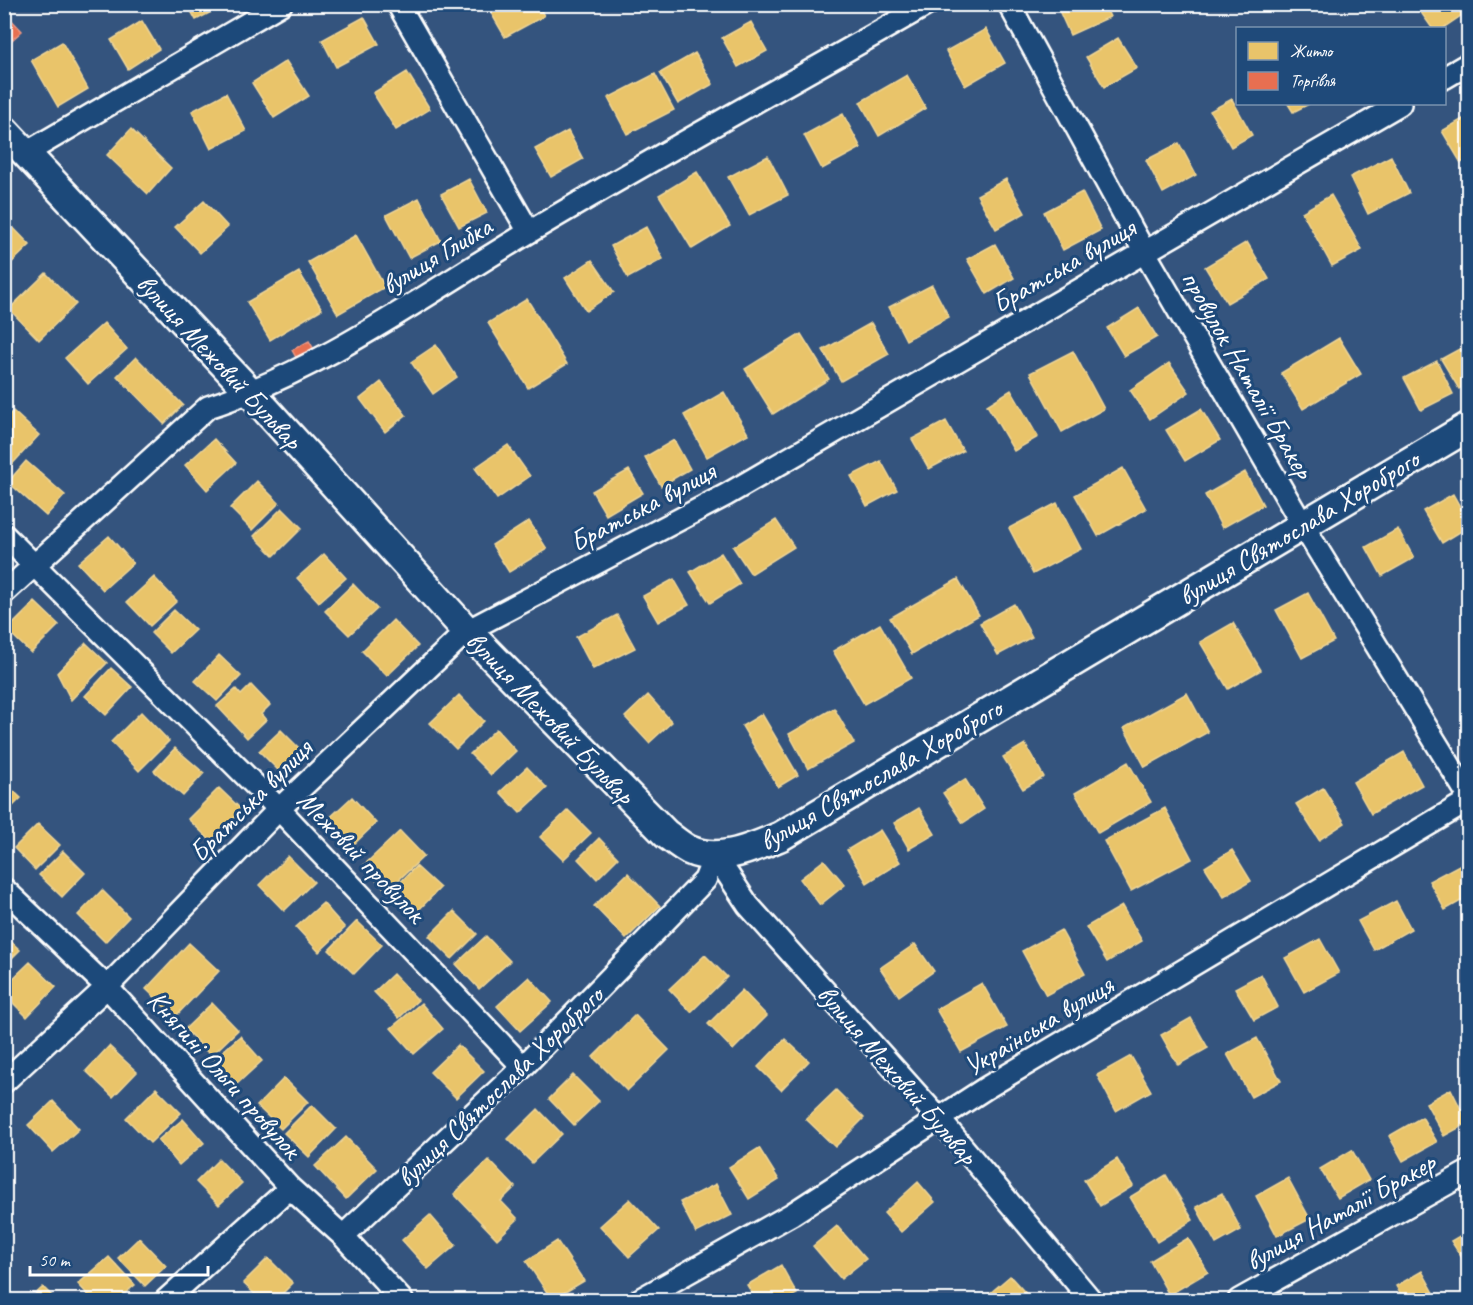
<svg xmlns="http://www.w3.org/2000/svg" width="1473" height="1305" font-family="Caveat,sans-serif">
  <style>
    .homes { fill: #e9c46a; stroke: #f0d697; stroke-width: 1.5 }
    .shops { fill: #e76f51; stroke: #ee9a85; stroke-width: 1.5 }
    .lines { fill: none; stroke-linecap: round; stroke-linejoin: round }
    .street-casing { stroke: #fff; stroke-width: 26 }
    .secondary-casing { stroke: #fff; stroke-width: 33 }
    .street { stroke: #1f4a7a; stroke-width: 21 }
    .secondary { stroke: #1f4a7a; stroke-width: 28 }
    .labels { text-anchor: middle; stroke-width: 6; stroke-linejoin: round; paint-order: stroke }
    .street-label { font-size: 28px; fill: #fff; stroke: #1f4a7a }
  </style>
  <rect width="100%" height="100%" fill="#34547e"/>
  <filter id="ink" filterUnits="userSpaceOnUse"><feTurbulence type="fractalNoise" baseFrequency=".0167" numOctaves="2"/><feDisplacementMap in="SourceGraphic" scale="12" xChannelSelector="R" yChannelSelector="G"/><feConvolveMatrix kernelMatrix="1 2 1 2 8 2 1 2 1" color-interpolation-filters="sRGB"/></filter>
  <g filter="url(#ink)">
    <path class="homes" d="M187,4H222L223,6L196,20Z
      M506,4H538L544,16L505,37L491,13Z
      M1056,4H1104L1110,17L1070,35Z
      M1415,4H1468V11L1443,28H1432Z
      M364,17L379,44L336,67L322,40Z
      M142,21L159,49L128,69L111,40Z
      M751,22L767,51L738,67L722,38Z
      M986,29L1005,63L965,86L946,51Z
      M1118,38L1137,68L1104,87L1086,57Z
      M62,42L88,89L58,107L31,60Z
      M695,53L713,84L678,104L660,73Z
      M286,61L309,96L274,118L252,83Z
      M407,72L430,109L396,130L373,93Z
      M655,74L674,110L627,134L608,98Z
      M907,75L926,108L879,136L860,102Z
      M226,93L246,131L211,149L192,111Z
      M1232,99L1252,135L1231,147L1210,111Z
      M1288,104H1309L1293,112Z
      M843,114L861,148L822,169L804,135Z
      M1468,116V159L1461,163L1442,131Z
      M131,129L171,168L148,194L107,155Z
      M568,131L583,159L551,177L535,149Z
      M1179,143L1196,175L1163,193L1146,160Z
      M768,156L788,195L749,215L728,177Z
      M1391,156L1409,193L1368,214L1350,177Z
      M697,172L730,226L692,249L659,195Z
      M469,179L487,213L459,227L441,194Z
      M1006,179L1025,213L996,229L977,195Z
      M1082,192L1101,230L1063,250L1044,212Z
      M1331,195L1362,250L1332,266L1302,212Z
      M419,198L441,241L409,258L386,215Z
      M204,201L228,227L200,253L175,227Z
      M4,218L30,245L4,270Z
      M646,227L663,259L628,278L611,246Z
      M356,235L385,287L338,314L308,262Z
      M1247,242L1269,279L1227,303L1205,267Z
      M995,244L1014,278L987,294L967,259Z
      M592,260L614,292L586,311L565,278Z
      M299,272L322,309L270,340L247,302Z
      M46,273L76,304L39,340L9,309Z
      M932,285L949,317L906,340L889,307Z
      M527,299L567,364L528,388L488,323Z
      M1139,308L1157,337L1124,356L1107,328Z
      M104,323L127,349L88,384L65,358Z
      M871,323L889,354L841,381L823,350Z
      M801,334L829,379L773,414L745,369Z
      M1339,338L1361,374L1303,409L1281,373Z
      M436,345L457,377L433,394L411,362Z
      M1463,347L1468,356V383L1459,389L1441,359Z
      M1073,351L1104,409L1062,432L1030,373Z
      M136,357L183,405L164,424L117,376Z
      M1437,361L1453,394L1421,410L1404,378Z
      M1169,363L1189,392L1150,419L1130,390Z
      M381,382L406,415L385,432L360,399Z
      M1011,390L1038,437L1014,451L987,405Z
      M724,392L748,434L707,457L684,415Z
      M1201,409L1220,440L1185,461L1166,430Z
      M13,411L39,435L4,473V420Z
      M946,421L963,451L929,469L912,439Z
      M214,439L236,463L207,490L185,465Z
      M674,440L690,469L661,486L645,457Z
      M508,445L530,476L497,499L475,468Z
      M26,461L65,495L46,516L8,482Z
      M881,461L897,490L867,506L851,476Z
      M1123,468L1146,509L1098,536L1075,495Z
      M629,470L643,493L606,515L592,491Z
      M1245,472L1263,505L1222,528L1205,495Z
      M257,481L279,503L252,530L230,508Z
      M1453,494L1468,521V527L1442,543L1423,511Z
      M1057,503L1081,549L1033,574L1009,528Z
      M282,508L302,528L274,556L254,536Z
      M776,520L794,547L751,574L733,547Z
      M529,521L547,549L509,572L492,545Z
      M1398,529L1414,558L1382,576L1366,547Z
      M109,536L133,563L103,590L78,563Z
      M721,553L740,584L710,603L690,572Z
      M324,554L346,578L319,602L297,578Z
      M154,577L177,601L150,626L127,602Z
      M674,579L689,605L658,622L643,596Z
      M958,579L979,615L912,654L890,618Z
      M353,584L377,609L349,635L325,611Z
      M1308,593L1334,641L1302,658L1276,610Z
      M35,602L59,625L31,653L7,630Z
      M1014,604L1032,637L998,655L980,623Z
      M174,610L195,630L171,653L151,633Z
      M617,615L635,648L593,669L576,637Z
      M393,620L418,646L387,676L362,651Z
      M1233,623L1261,670L1228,689L1200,642Z
      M880,624L911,678L864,704L833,651Z
      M86,643L107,663L71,700L57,673Z
      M219,655L241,676L217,701L195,681Z
      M111,668L132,687L106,715L85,696Z
      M251,685L270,705L261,714L266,720L247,738L217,706L236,689L241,695Z
      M1187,693L1208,732L1145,767L1124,728Z
      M459,695L484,721L456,749L430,723Z
      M648,695L672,722L649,743L625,717Z
      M834,708L854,743L808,769L789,734Z
      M141,712L169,741L139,771L111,742Z
      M762,714L798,775L778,787L742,726Z
      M496,729L516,751L491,775L470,754Z
      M281,730L302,751L281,773L259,751Z
      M1025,744L1044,777L1023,789L1003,757Z
      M175,748L204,773L183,796L154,771Z
      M1404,752L1422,785L1371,814L1353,782Z
      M1128,762L1151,802L1098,833L1075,793Z
      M527,767L547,788L520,813L500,792Z
      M965,779L984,809L963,823L943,793Z
      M4,782L21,798L4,815Z
      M219,788L242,810L211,841L188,819Z
      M1323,788L1345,823L1319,840L1296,804Z
      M352,797L376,823L350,848L325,822Z
      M919,808L935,834L909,849L894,823Z
      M1165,808L1192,859L1131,891L1104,841Z
      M568,810L591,833L563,860L540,837Z
      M38,824L60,845L35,870L14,848Z
      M880,830L900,862L867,883L847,850Z
      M400,831L424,856L387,891L363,866Z
      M599,838L618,858L597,879L578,859Z
      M1232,850L1251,881L1224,897L1205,867Z
      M63,851L85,873L62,897L39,875Z
      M288,856L314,882L284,911L259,885Z
      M824,860L845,885L820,905L800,879Z
      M1463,863L1468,872V897L1445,910L1429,881Z
      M416,866L440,888L413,916L390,893Z
      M628,873L660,906L626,939L594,906Z
      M102,890L129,917L105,942L78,915Z
      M1396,901L1411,929L1374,950L1358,921Z
      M323,903L345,928L319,952L296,927Z
      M1122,906L1142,941L1107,962L1086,927Z
      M454,911L477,934L452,959L429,936Z
      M357,921L382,945L354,974L329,950Z
      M1061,930L1085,974L1046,995L1022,951Z
      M4,935L20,950L4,966Z
      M486,936L510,961L479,989L456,964Z
      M1320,939L1339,973L1304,992L1285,958Z
      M189,943L219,971L175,1017L146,989Z
      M915,944L934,971L899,996L880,968Z
      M705,955L727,977L691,1012L669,989Z
      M30,962L56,987L27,1017L4,994V987Z
      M393,974L418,1000L399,1018L374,992Z
      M1261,974L1278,1007L1254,1020L1235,988Z
      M529,977L552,1002L520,1031L497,1006Z
      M982,983L1007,1027L961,1052L936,1009Z
      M742,990L767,1016L733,1050L708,1024Z
      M212,1003L238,1030L211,1056L185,1029Z
      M421,1003L443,1029L414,1054L391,1028Z
      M635,1015L669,1050L627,1091L593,1057Z
      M1191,1018L1208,1048L1178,1065L1161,1035Z
      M240,1036L262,1061L237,1084L214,1059Z
      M1257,1038L1281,1081L1251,1097L1227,1054Z
      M785,1039L809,1061L781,1090L758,1067Z
      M458,1045L484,1071L456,1098L430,1072Z
      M109,1046L137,1072L113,1097L86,1071Z
      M1131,1056L1151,1091L1116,1111L1097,1075Z
      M573,1075L599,1101L574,1125L549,1099Z
      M284,1078L308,1102L281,1129L257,1106Z
      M156,1088L181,1113L150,1143L126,1118Z
      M1451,1089L1468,1123L1444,1136L1426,1103Z
      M836,1090L864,1118L835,1147L806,1119Z
      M53,1101L79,1129L53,1152L28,1125Z
      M312,1105L336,1129L309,1157L284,1133Z
      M538,1109L562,1134L532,1163L508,1139Z
      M1422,1117L1437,1142L1403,1161L1389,1136Z
      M183,1119L204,1143L179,1165L158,1140Z
      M346,1137L377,1169L346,1199L315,1166Z
      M759,1148L779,1180L749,1199L729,1167Z
      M1352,1150L1369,1180L1338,1198L1320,1169Z
      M219,1159L242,1183L219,1205L196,1182Z
      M1117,1159L1133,1186L1100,1206L1084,1180Z
      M489,1160L515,1187L501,1201L518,1219L497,1239L454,1194Z
      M1166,1175L1193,1220L1157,1242L1130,1197Z
      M1288,1178L1310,1219L1277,1236L1256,1196Z
      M918,1182L935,1202L901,1232L884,1213Z
      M716,1184L732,1215L696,1233L680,1202Z
      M1222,1193L1241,1230L1216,1244L1196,1207Z
      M630,1199L659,1230L629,1257L600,1226Z
      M430,1215L456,1245L428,1269L402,1240Z
      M837,1226L866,1259L841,1279L813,1246Z
      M1468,1231V1267L1451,1241Z
      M139,1238L166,1266L145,1286L118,1258Z
      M1188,1238L1208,1272L1169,1295L1150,1261Z
      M557,1241L584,1281L552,1300L526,1261Z
      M109,1257L135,1285L117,1300H93L78,1284Z
      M268,1258L293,1283L276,1300H261L243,1283Z
      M781,1265L797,1294L785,1300H756L747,1285Z
      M1422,1271L1437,1298L1404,1300L1396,1286Z
      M1010,1276L1032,1300H982Z
      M43,1287L56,1300H29Z"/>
    <path class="shops" d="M4,12L22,31L4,47Z
      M309,341L315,351L298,361L292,350Z"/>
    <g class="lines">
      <g class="street-casing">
        <path id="street" d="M398,4L529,232
          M1009,4L1144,251L1302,524L1468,795
          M1444,78L1468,64
          M26,153L281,4
          M4,535L279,809L523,1067
          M4,593L208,407C322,370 424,295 526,234C658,155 794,81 928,4
          M715,855L748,905L940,1120L1091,1300
          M4,889L107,987L290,1188L343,1236L402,1300
          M4,1082L107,987L279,809L467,631L726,495L1400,104
          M343,1236L523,1067L705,880L715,855
          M166,1300L290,1188
          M639,1300L792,1214L986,1088L1468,801
          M1239,1300L1468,1172"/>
      </g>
      <g class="secondary-casing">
        <path id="secondary" d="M4,130L251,393L467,631L666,834C673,839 681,846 689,850C719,864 754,847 781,836L1468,427"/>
      </g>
      <use href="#street" class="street"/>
      <use href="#secondary" class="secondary"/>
    </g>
  </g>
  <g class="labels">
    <g class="street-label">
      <text transform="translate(436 255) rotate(-31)" y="10">вулиця Глибка</text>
      <text transform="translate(1063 265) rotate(-30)" y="10">Братська вулиця</text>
      <text transform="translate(220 361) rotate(47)" y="10">вулиця Межовий Бульвар</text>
      <text transform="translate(1248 374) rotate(60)" y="10">провулок Наталії Бракер</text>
      <text transform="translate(642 506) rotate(-28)" y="10">Братська вулиця</text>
      <text transform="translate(1298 527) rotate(-31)" y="10">вулиця Святослава Хороброго</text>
      <text transform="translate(551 717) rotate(46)" y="10">вулиця Межовий Бульвар</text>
      <text transform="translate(880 774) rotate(-30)" y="10">вулиця Святослава Хороброго</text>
      <text transform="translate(250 800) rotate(-45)" y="10">Братська вулиця</text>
      <text transform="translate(362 856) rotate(46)" y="10">Межовий провулок</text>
      <text transform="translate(1038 1025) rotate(-31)" y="10">Українська вулиця</text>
      <text transform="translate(225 1074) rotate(48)" y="10">Княгині Ольги провулок</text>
      <text transform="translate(898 1074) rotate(49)" y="10">вулиця Межовий Бульвар</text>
      <text transform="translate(499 1086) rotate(-44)" y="10">вулиця Святослава Хороброго</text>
      <text transform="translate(1340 1211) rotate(-29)" y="10">вулиця Наталії Бракер</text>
    </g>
  </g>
  <rect width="1473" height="1305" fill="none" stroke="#1f4a7a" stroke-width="24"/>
  <rect x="12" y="12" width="1449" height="1281" fill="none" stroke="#fff" stroke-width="2" filter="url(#ink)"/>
  <rect x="1236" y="27" width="210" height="78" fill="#1f4a7a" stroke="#7992af" stroke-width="1.5"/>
  <rect x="1248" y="42" width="30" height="18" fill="#e9c46a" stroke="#7992af" stroke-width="1.5"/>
  <text x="1290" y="57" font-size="18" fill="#ffffff">Житло</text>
  <rect x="1248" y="72" width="30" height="18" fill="#e76f51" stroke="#7992af" stroke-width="1.5"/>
  <text x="1290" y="87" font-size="18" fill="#ffffff">Торгівля</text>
  <path d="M30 1266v9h178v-9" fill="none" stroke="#ffffff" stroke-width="3"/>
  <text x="39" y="1266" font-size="18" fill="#ffffff" stroke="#1f4a7a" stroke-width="4.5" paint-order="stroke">50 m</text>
</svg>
